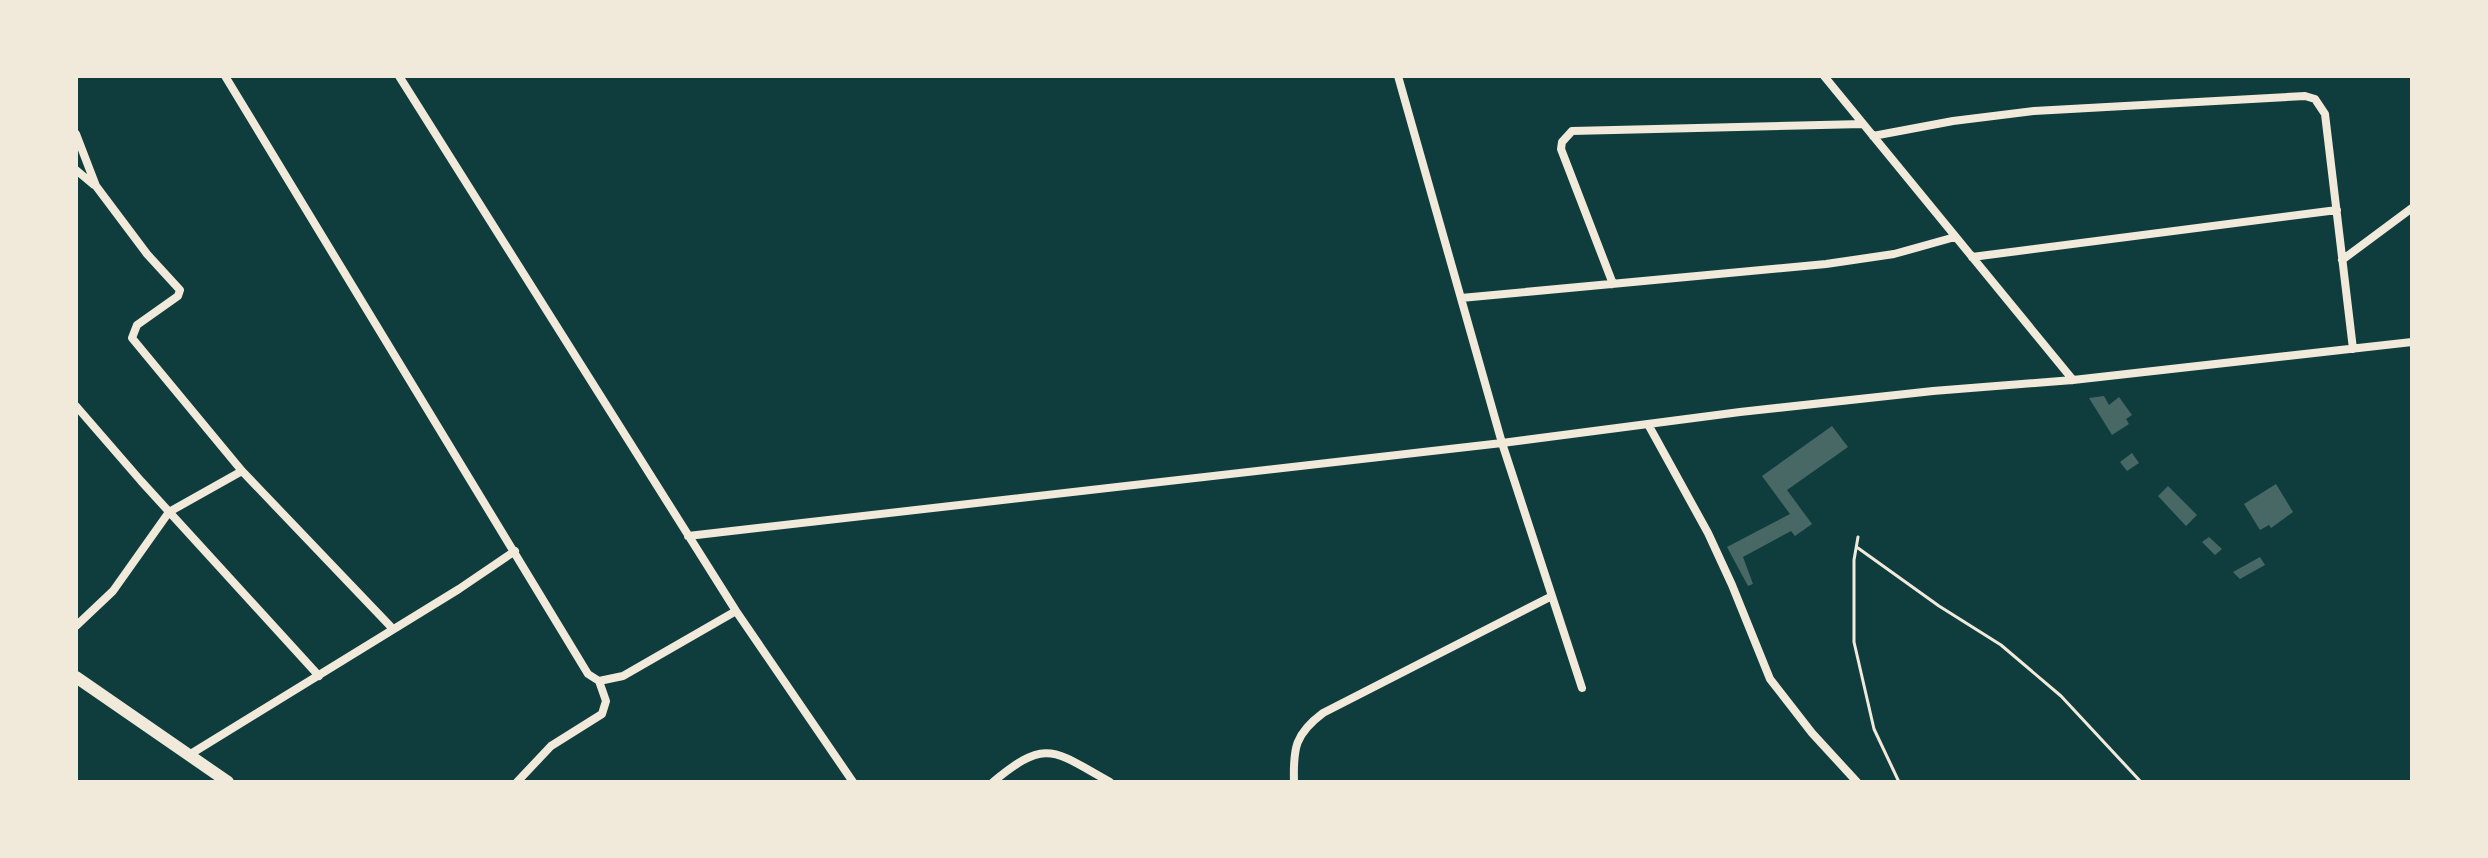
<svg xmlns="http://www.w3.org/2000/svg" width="2488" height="858" font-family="Ubuntu,sans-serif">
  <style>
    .building { fill: #486865 }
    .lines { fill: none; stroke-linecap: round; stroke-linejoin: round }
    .path { stroke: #f1e9da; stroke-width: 3 }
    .minor { stroke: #f1e9da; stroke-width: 8 }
    .tertiary { stroke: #f1e9da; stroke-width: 12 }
  </style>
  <rect width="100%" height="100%" fill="#0f3d3e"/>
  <path class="building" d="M2104,396L2109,405L2119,397L2132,415L2126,419L2129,424L2112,435L2089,398Z
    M1832,426L1848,447L1787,490L1812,524L1795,536L1791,531L1743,557L1753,584L1748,586L1727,547L1790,514L1762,476Z
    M2132,453L2139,463L2127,471L2120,462Z
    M2276,484L2293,512L2271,528L2269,525L2260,530L2244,504Z
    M2168,486L2197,515L2186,526L2158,496Z
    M2209,537L2222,549L2215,555L2202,542Z
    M2260,557L2265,565L2240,579L2233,572Z"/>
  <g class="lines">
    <path class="path" d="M1858,537L1854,560V642L1874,729L1899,782
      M1858,548L1939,606L2001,645L2061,696L2141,782"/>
    <path class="minor" d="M225,76L588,674L599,681L623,676L736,611
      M399,76L736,611L853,782
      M1398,76L1502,443L1582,688
      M1824,76L2073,380
      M76,134L96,186L147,254L180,290L178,296L137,325L132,338L242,471L393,629
      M1873,136L1953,121L2034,111L2305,96L2315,99L2325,114L2353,349
      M76,170L94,185
      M1972,257L2337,210
      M2342,260L2412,208
      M1613,284L1561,149L1562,142L1572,131L1863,124
      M1461,298L1826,264L1894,254L1955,237
      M76,406L141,481L319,676
      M1649,426L1708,533L1732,585L1770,679L1812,733L1857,782
      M688,536L1502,443L1740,412L1933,391L2073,380L2412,342
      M76,626L113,591L169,512L242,471
      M189,755L459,589L515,551
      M517,782L551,746L602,714L606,701L599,681
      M993,782C1047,737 1054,751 1110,782
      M1294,782C1293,748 1295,734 1323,713L1552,596"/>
    <path class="tertiary" d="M76,677L228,782"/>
  </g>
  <rect width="2488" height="858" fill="none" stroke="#f1e9da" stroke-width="156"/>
</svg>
